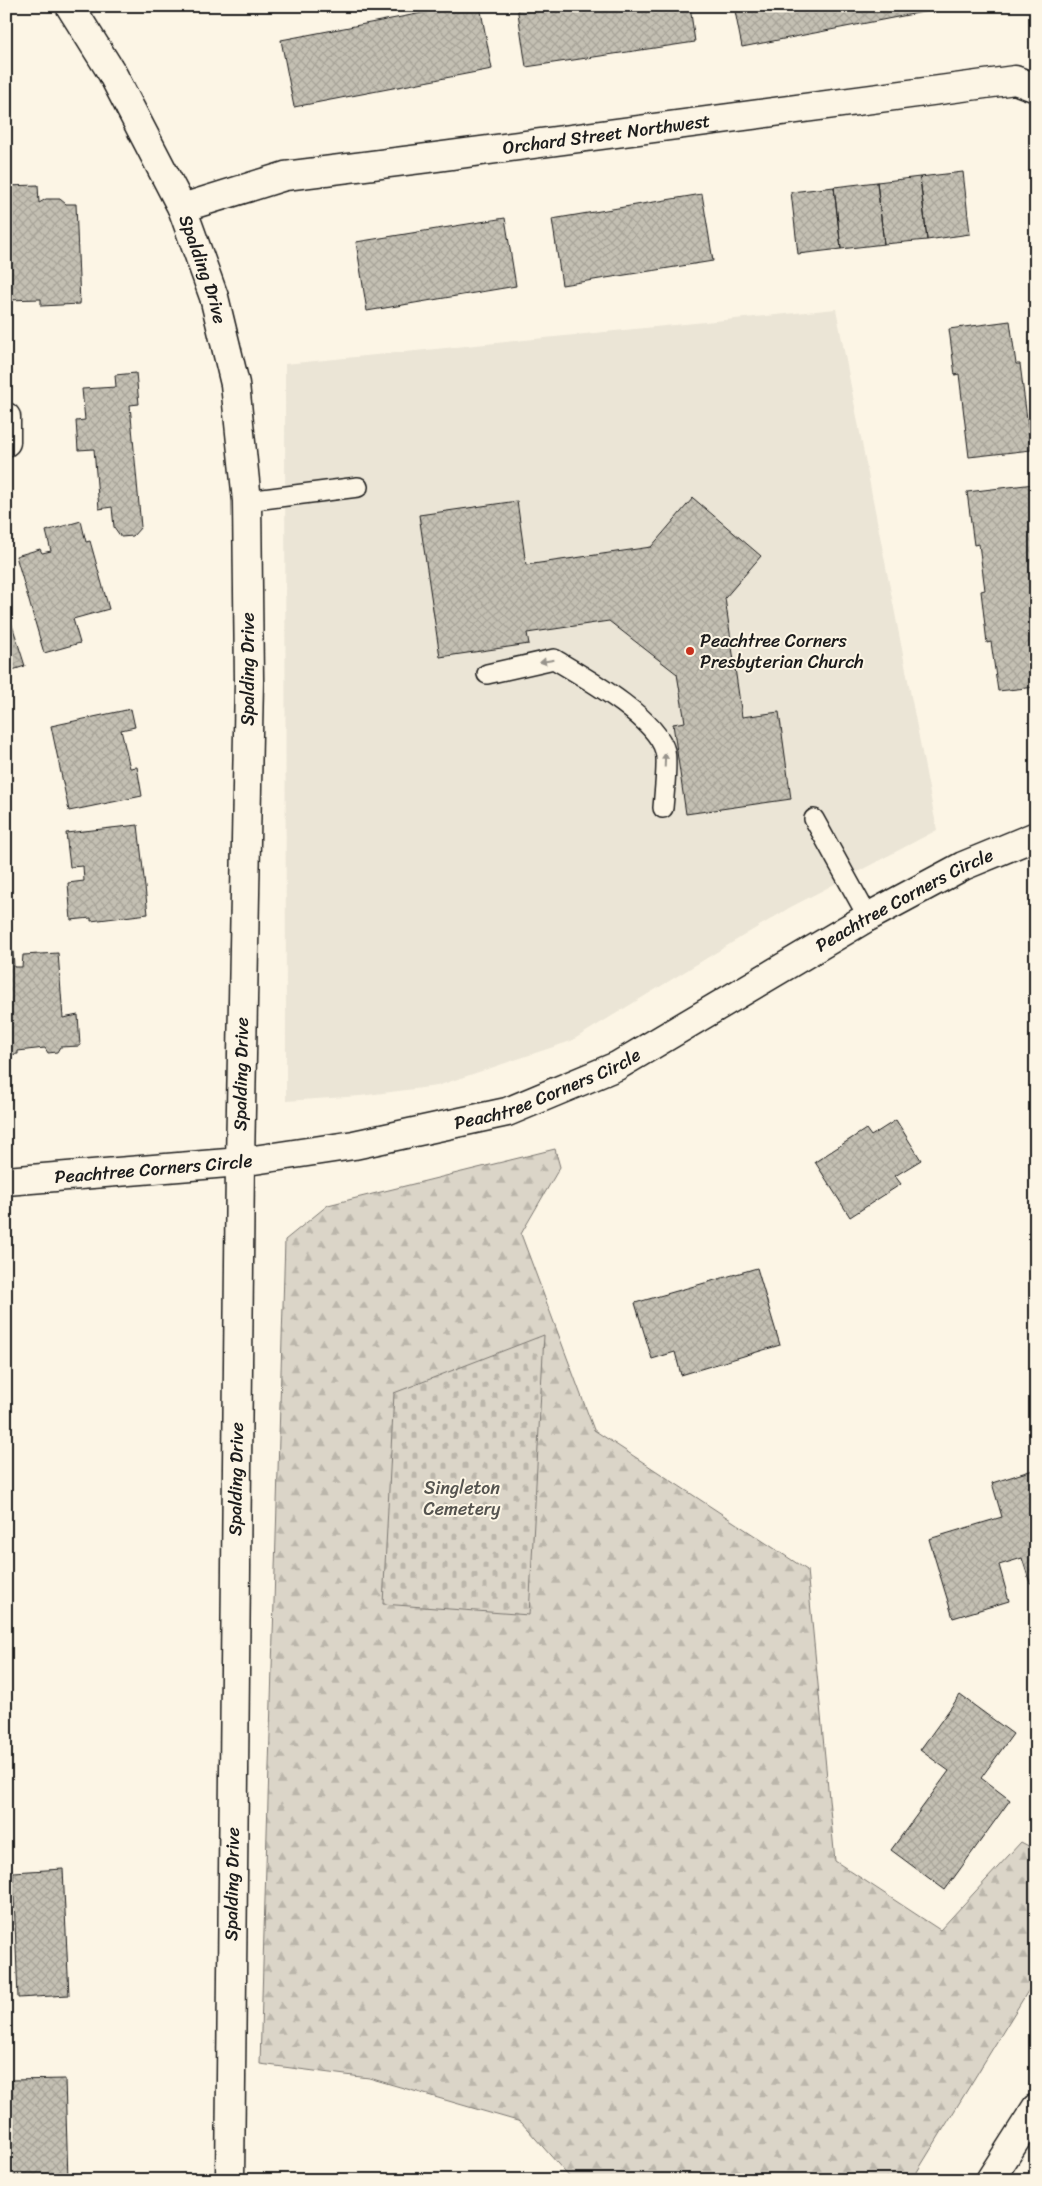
<svg xmlns="http://www.w3.org/2000/svg" width="1042" height="2186" font-family="Sriracha,sans-serif">
  <style>
    .built { fill: #ebe5d6 }
    .forest { fill: url(#forest-firs); stroke: #7c7872 }
    .cemetery { fill: url(#cemetery-stones); stroke: #7c7872 }
    .building { fill: url(#building-cross-hatch); stroke: #1c1c1c }
    .lines { fill: none; stroke-linecap: round; stroke-linejoin: round }
    .lane-casing { stroke: #1c1c1c; stroke-width: 22 }
    .street-casing { stroke: #1c1c1c; stroke-width: 31 }
    .secondary-casing { stroke: #1c1c1c; stroke-width: 31 }
    .lane { stroke: #fcf5e5; stroke-width: 19 }
    .street { stroke: #fcf5e5; stroke-width: 28 }
    .secondary { stroke: #fcf5e5; stroke-width: 28 }
    .oneway { fill: #97938b }
    .poi-dot { fill: #c8321e; stroke: #fcf5e5; stroke-width: 2 }
    .labels { text-anchor: middle; stroke-width: 4; stroke-linejoin: round; paint-order: stroke }
    .street-label { font-size: 18px; fill: #1c1c1c; stroke: #fcf5e5 }
    .poi-label { font-size: 18px; fill: #1c1c1c; stroke: #fcf5e5; text-anchor: start }
    .park-label { font-size: 18px; fill: #555450; stroke: #fcf5e5 }
  </style>
  <defs>
    <pattern id="forest-firs" width="22" height="20" patternUnits="userSpaceOnUse" patternTransform="scale(1.25)"><rect width="22" height="20" fill="#dbd5c8"/><path d="M5 1l3.5 6h-7zM16 11l3.5 6h-7z" fill="#bbb6ab"/></pattern>
    <pattern id="cemetery-stones" width="16" height="16" patternUnits="userSpaceOnUse" patternTransform="scale(1.25)"><rect width="16" height="16" fill="#dbd5c8"/><path d="M2 7V4a2 2 0 0 1 4 0v3zM10 15v-3a2 2 0 0 1 4 0v3z" fill="#bbb6ab"/></pattern>
    <pattern id="building-cross-hatch" width="8" height="8" patternUnits="userSpaceOnUse" patternTransform="scale(1.25)"><rect width="8" height="8" fill="#c4c0b3"/><path d="M0 0l8 8M0 8l8-8" fill="none" stroke="#a8a499"/></pattern>
  </defs>
  <rect width="100%" height="100%" fill="#fcf5e5"/>
  <filter id="ink" filterUnits="userSpaceOnUse"><feTurbulence type="fractalNoise" baseFrequency=".02" numOctaves="2"/><feDisplacementMap in="SourceGraphic" scale="10" xChannelSelector="R" yChannelSelector="G"/><feConvolveMatrix kernelMatrix="1 2 1 2 8 2 1 2 1" color-interpolation-filters="sRGB"/></filter>
  <g filter="url(#ink)">
    <path class="built" d="M836,309L937,830L789,908L571,1041L437,1086L360,1096L286,1101L285,364Z"/>
    <path class="forest" d="M555,1149L560,1167L521,1234L594,1430L807,1570L835,1861L940,1930L1021,1842L1036,1850V1978L912,2180H572L521,2122L369,2078L260,2064L285,1240L328,1205Z"/>
    <path class="cemetery" d="M544,1335L529,1615L383,1604L394,1393Z"/>
    <path class="building" d="M459,6H480L492,69L294,107L281,40Z
      M517,6H690L695,42L526,67Z
      M734,6H939V9L742,47Z
      M963,172L970,234L927,240L920,177Z
      M920,177L927,240L884,244L877,182Z
      M877,182L884,244L841,249L834,187Z
      M38,185L39,203L46,199H60L66,204H76L80,304L41,306V299L6,300V186Z
      M834,187L841,249L798,254L791,192Z
      M702,194L713,261L562,285L552,219Z
      M505,218L516,286L367,311L356,242Z
      M1010,321L1016,364H1020L1031,450L969,457L959,374L955,375L949,329Z
      M136,373L139,404L130,405L141,527L133,536L121,537L114,527L112,507L99,509L94,449L78,450L76,421L85,420L82,389L116,387L115,375Z
      M1034,484L1036,501V687L998,691L991,642L987,643L981,591L985,590L979,544L974,545L967,492Z
      M693,498L761,556L725,598L742,717L779,712L791,799L686,814L673,724L685,722L677,674L609,621L527,633L529,644L440,657L419,515L517,501L526,565L651,547Z
      M81,521L86,542L90,541L109,609L73,619L80,643L44,653L16,556L40,549L42,553L51,551L46,531Z
      M6,606L25,666L6,672Z
      M131,709L135,727L121,730L130,768L137,767L142,796L69,811L51,726Z
      M138,825L148,914L91,921V918L71,920L68,883L84,881L83,866L70,867L66,833Z
      M6,951H13L14,967H22L23,955L58,953L63,1018L78,1015L80,1046L60,1047L57,1052L48,1053L45,1048L18,1051V1054L6,1055Z
      M896,1120L921,1160L895,1176L901,1184L850,1217L815,1162L866,1129L871,1136Z
      M757,1268L780,1345L681,1375L675,1352L652,1359L635,1303Z
      M1036,1469V1582L1030,1583L1022,1558L999,1565L1009,1601L953,1618L929,1539L1002,1517L992,1483Z
      M960,1695L1013,1734L981,1778L1010,1800L945,1890L891,1850L949,1771L920,1750Z
      M63,1869L69,1995L18,1998L13,1872Z
      M65,2079L68,2180H6V2148H13L11,2080Z"/>
    <g class="lines">
      <g class="lane-casing">
        <path id="lane" d="M247,501L358,487
          M487,674L554,659C584,677 656,717 665,751C668,761 664,795 663,808
          M814,819L868,917"/>
      </g>
      <g class="street-casing">
        <g id="street">
          <path id="s1" d="M182,208L285,176L436,157L1015,80L1036,88"/>
          <path d="M6,417V442"/>
        </g>
      </g>
      <g class="secondary-casing">
        <g id="secondary">
          <path id="s2" d="M70,6L112,73L182,208L214,297L235,384L247,501L249,680L240,1162L230,2180"/>
          <path id="s3" d="M6,1181L240,1162L354,1145L507,1112L617,1066L868,917L963,866L1036,836"/>
          <path d="M990,2180L1036,2108"/>
        </g>
      </g>
      <use href="#lane" class="lane"/>
      <use href="#street" class="street"/>
      <use href="#secondary" class="secondary"/>
    </g>
    <defs><path id="oneway-solid" d="M-6-.8H1V-3.2L6.5 0L1 3.2V.8H-6Z" transform="scale(1.25)"/></defs>
    <g class="oneway">
      <use href="#oneway-solid" transform="translate(547 661) rotate(170)"/>
      <use href="#oneway-solid" transform="translate(665 760) rotate(-88)"/>
    </g>
  </g>
  <circle class="poi-dot" cx="690" cy="651" r="5"/>
  <g class="labels">
    <g class="street-label">
      <text dy="6" stroke="none"><textPath href="#s1" startOffset="432">Orchard Street Northwest</textPath></text>
      <text dy="6" stroke="none"><textPath href="#s2" startOffset="296">Spalding Drive</textPath></text>
      <text transform="translate(248 669) rotate(-90)" y="6">Spalding Drive</text>
      <text dy="6" stroke="none"><textPath href="#s3" startOffset="958">Peachtree Corners Circle</textPath></text>
      <text transform="translate(241 1074) rotate(-89)" y="6">Spalding Drive</text>
      <text dy="6" stroke="none"><textPath href="#s3" startOffset="552">Peachtree Corners Circle</textPath></text>
      <text dy="6" stroke="none"><textPath href="#s3" startOffset="148">Peachtree Corners Circle</textPath></text>
      <text transform="translate(236 1479) rotate(-89)" y="6">Spalding Drive</text>
      <text transform="translate(232 1884) rotate(-89)" y="6">Spalding Drive</text>
    </g>
    <g class="poi-label">
      <text x="700" y="647">Peachtree Corners<tspan x="700" dy="21">Presbyterian Church</tspan></text>
    </g>
    <g class="park-label">
      <text x="462" y="1494">Singleton<tspan x="462" dy="21">Cemetery</tspan></text>
    </g>
  </g>
  <rect width="1042" height="2186" fill="none" stroke="#fcf5e5" stroke-width="25"/>
  <rect x="12" y="12" width="1017" height="2161" fill="none" stroke="#1c1c1c" stroke-width="2" filter="url(#ink)"/>
</svg>
